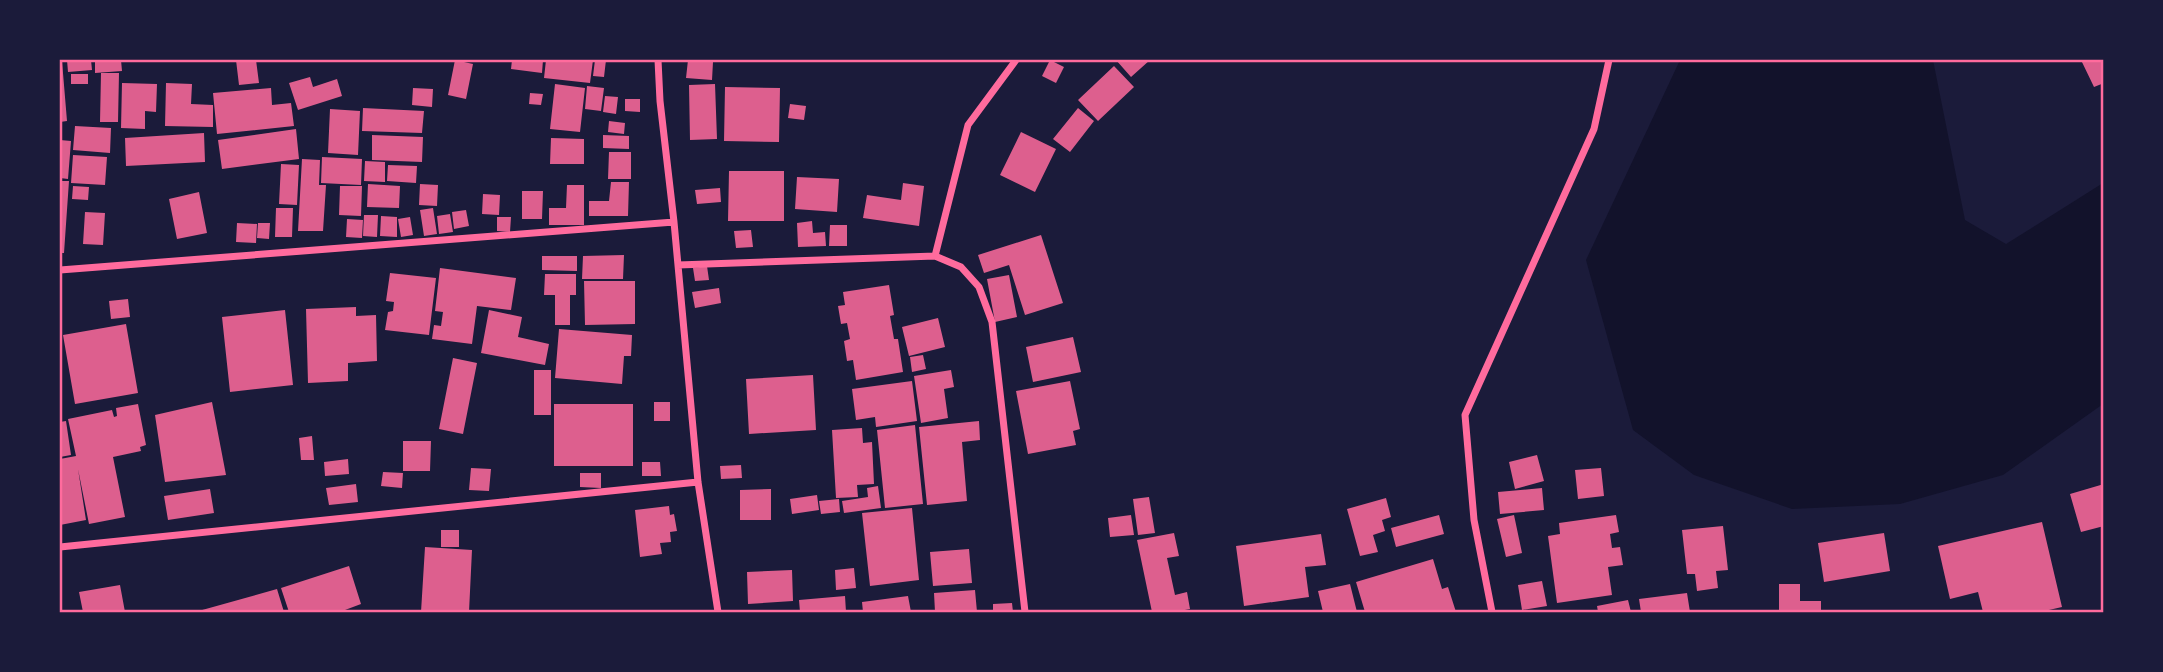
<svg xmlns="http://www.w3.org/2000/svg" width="2163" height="672" font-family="'Source Sans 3',sans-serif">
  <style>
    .water { fill: #12122b }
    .building { fill: #dd5f8e }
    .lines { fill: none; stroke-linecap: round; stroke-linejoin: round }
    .minor { stroke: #ff6b9d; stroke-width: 7 }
    .neatline { fill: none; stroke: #ff6b9d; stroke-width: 2.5 }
  </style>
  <rect width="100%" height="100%" fill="#1b1b3a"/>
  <path class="water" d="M1680,60H1933L1965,220L2006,244L2103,183V404L2003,475L1900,504L1792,509L1694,475L1633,430L1586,260Z"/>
  <path class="building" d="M67,60H91L92,70L68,72Z
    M95,60H121L122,71L95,73Z
    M236,60H256L259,83L239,85Z
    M455,60L473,64L466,99L448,95Z
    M512,60H543L542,73L511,69Z
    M546,60H593L590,83L544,78Z
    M595,60H606L604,77L593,76Z
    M688,60L713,62L712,80L686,78Z
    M1050,60L1064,67L1056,83L1042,76Z
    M1116,60H1150L1131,77Z
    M2081,60H2104V83L2094,87Z
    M60,61H62L67,121L60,122Z
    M1114,66L1134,87L1098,121L1078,100Z
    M101,73H119L118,122H100Z
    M71,74H88V84H71Z
    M310,77L313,87L337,79L342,96L298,110L289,83Z
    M122,83L157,84L156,112L145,111V129L121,128Z
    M166,83L192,84L191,104L213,105V127L165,126Z
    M555,84L585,88L580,132L550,129Z
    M715,84L717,139L690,140L689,85Z
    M587,86L604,88L601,111L585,109Z
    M725,87L780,88L779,142L724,141Z
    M271,88L272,105L291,103L294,126L217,134L213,93Z
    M413,88L433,89L432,107L412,105Z
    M530,93L543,94L541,105L529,104Z
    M605,96L618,97L616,114L603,112Z
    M625,99H640V112L625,111Z
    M790,104L806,106L804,120L788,118Z
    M363,108L424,111L422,133L362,131Z
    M1078,108L1094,121L1070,152L1053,139Z
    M330,109L360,111L358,155L328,153Z
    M609,121L625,123L624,134L608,132Z
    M75,126L111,128L110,153L73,150Z
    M296,129L299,159L222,169L218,140Z
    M1021,132L1056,149L1035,192L1000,175Z
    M204,133L205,162L126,166L125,138Z
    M372,135L423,137L422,162L372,160Z
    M603,135L629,136V149L603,148Z
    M551,138L584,139V164H550Z
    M60,140L71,141L68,179L60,178Z
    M609,152H631V179H608Z
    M73,155L107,157L105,185L71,183Z
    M322,157L362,159L361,185L321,183Z
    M302,159L320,160L319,185H326L323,231H298Z
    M365,161L385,162V182L364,181Z
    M281,164L299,165L297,205L279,204Z
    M388,165L417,166L416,183L387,181Z
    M729,171H784V221H728Z
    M797,177L839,179L837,212L795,209Z
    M60,181H69L64,253H60Z
    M611,182H629L628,216H589V201H609Z
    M903,183L924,186L919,226L863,218L867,195L901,200Z
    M368,184L400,186L399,208L367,207Z
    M420,184L438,185L437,206L419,205Z
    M567,185H584V225H549V208H566Z
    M73,186L89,187L88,200L72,199Z
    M340,186H362L361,216L339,215Z
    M720,188L721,202L697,204L695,190Z
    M522,191H543L542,219H522Z
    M199,192L207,233L177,239L169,199Z
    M483,194L500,195L499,215L482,214Z
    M276,208H293L292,237H275Z
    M433,208L437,234L424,236L420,210Z
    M466,210L469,226L454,229L452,212Z
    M85,212L105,213L103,245L83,244Z
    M450,214L453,232L439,234L437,216Z
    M364,215H378L377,237L363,236Z
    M381,216L397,217V237L380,236Z
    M410,217L413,235L401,237L398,219Z
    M497,217H511L510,232L497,231Z
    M347,219L363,220L362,238L346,237Z
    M812,221L813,233L825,232L826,246L798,247L797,223Z
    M237,223L257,224L256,243L236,242Z
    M258,223H270L269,239L257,238Z
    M830,225H847V246H829Z
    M751,230L753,247L736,248L734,231Z
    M1041,235L1063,303L1025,315L1009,265L984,273L978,255Z
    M624,255L623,279H582L583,256Z
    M542,256H577V271L542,270Z
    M707,266L709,280L695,281L693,268Z
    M440,268L516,278L511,310L477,306L472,344L432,339L434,325L441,326L443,312L435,311Z
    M390,273L436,278L429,335L385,330L388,312L393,311L394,302L386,301Z
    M545,274H576V295H570V325H555V295H544Z
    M1009,275L1017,317L995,322L987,279Z
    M584,281H635V324L585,325Z
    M889,285L894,315L890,316L894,339H898L903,372L856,380L853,360L847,361L844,341L850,339L847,323L841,324L838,306L845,305L843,292Z
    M719,288L721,303L695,308L692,292Z
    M128,299L130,317L111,319L109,301Z
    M356,307V316L376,315L377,361L348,363V381L308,383L306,309Z
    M285,310L293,385L230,392L222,317Z
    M489,310L522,317L518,337L549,344L545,365L481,353Z
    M938,318L945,347L909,356L902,327Z
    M126,324L138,393L75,404L63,335Z
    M559,329L632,335L631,356H624L622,384L555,378Z
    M1073,337L1081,372L1033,382L1026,347Z
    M923,355L926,369L912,372L910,357Z
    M453,358L477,363L463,434L439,429Z
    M534,370H551V415H534Z
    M951,370L954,387L944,389L948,418L921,423L914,376Z
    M813,375L816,430L749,434L746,379Z
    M912,381L917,421L876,427L875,417L856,420L852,389Z
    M1070,381L1080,429L1073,431L1076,445L1028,454L1016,391Z
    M212,402L226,475L165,482L155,415Z
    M654,402H670V421H654Z
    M138,404L146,445L140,447L141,451L113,457L125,517L89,524L78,469L86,520L60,525V459L76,456L68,419L112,410L114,417L117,416L116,408Z
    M554,404H633V466H554Z
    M66,421L71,455L60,457V422Z
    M979,421L980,440L962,442L967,501L927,505L919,427Z
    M915,425L923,504L885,508L877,430Z
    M862,428L863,443L872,442L874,484L857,485L858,497L836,498L832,430Z
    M312,436L314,460H301L299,438Z
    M403,441H431L430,471H403Z
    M1537,455L1544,481L1515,489L1509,462Z
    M348,459L349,474L325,476L324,462Z
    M642,462H660L661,476H642Z
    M741,465L742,478L721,479L720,466Z
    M471,468L491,469L489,491L469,490Z
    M1601,468L1604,496L1578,499L1575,470Z
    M383,472L403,473L402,488L381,486Z
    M580,473H601V488L580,487Z
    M356,484L358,502L329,505L326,488Z
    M2104,484V526L2081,532L2070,494Z
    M878,486L881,508L844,513L842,501L868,497L867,488Z
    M1542,488L1544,510L1500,514L1498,492Z
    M210,489L214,513L168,520L164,496Z
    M771,489V520H740V490Z
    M817,495L819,510L792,514L790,499Z
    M1149,497L1155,533L1138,535L1133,499Z
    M1386,498L1391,517L1382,520L1385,531L1373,535L1378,552L1360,556L1347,509Z
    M839,499L840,512L821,514L819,501Z
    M669,506L670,515L674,514L677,531L670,532L671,542L660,543L662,554L640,557L635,510Z
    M912,508L919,580L870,586L862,513Z
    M1131,515L1134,535L1110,537L1108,518Z
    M1439,515L1444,534L1396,547L1391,528Z
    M1514,515L1522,553L1506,557L1497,519Z
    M1616,515L1619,532L1610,534L1612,548L1620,547L1623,565L1608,567L1612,595L1557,603L1548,536L1560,534L1559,523Z
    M2042,522L2062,607L2040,612H1983L1978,592L1950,599L1938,546Z
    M1723,526L1728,570L1716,571L1718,588L1697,591L1695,574H1687L1682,530Z
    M441,530H459V547H441Z
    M1174,533L1179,556L1167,558L1175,595L1187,592L1190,609L1174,612H1152L1137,540Z
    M1884,533L1890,571L1824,582L1818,543Z
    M1321,534L1326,565L1305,567L1309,597L1244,606L1236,546Z
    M425,547L472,550L469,612H421Z
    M969,549L972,583L933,586L930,552Z
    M1433,559L1442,589L1448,587L1456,612H1365L1356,582Z
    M349,566L361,604L345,610V612H289L281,588Z
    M854,568L856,588L836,590L835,570Z
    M792,570L793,601L748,604L747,572Z
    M1542,581L1547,606L1522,610L1518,585Z
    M1350,584L1357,612H1323L1318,591Z
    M1779,584H1800V601H1821V612H1779Z
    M120,585L125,612H83L79,592Z
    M277,589L284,612H195Z
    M975,590L977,612H935L934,593Z
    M1687,593L1690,612H1641L1639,599Z
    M845,596L846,612H800L799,600Z
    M908,596L911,612H863L862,602Z
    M1628,600L1631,612H1598L1597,606Z
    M1012,603L1013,612H993V604Z"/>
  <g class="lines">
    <path class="minor" d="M658,60L660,101L674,222L698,482L718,612
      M935,256L968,125L1016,60
      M678,265L935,256L961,267L979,287L992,322L1025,612
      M60,270L674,222
      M60,547L698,482
      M1492,612L1474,520L1465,415L1594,129L1609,60"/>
  </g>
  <rect width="2163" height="672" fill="none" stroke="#1b1b3a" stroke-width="122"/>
  <rect x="61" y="61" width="2041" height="550" class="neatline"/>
</svg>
